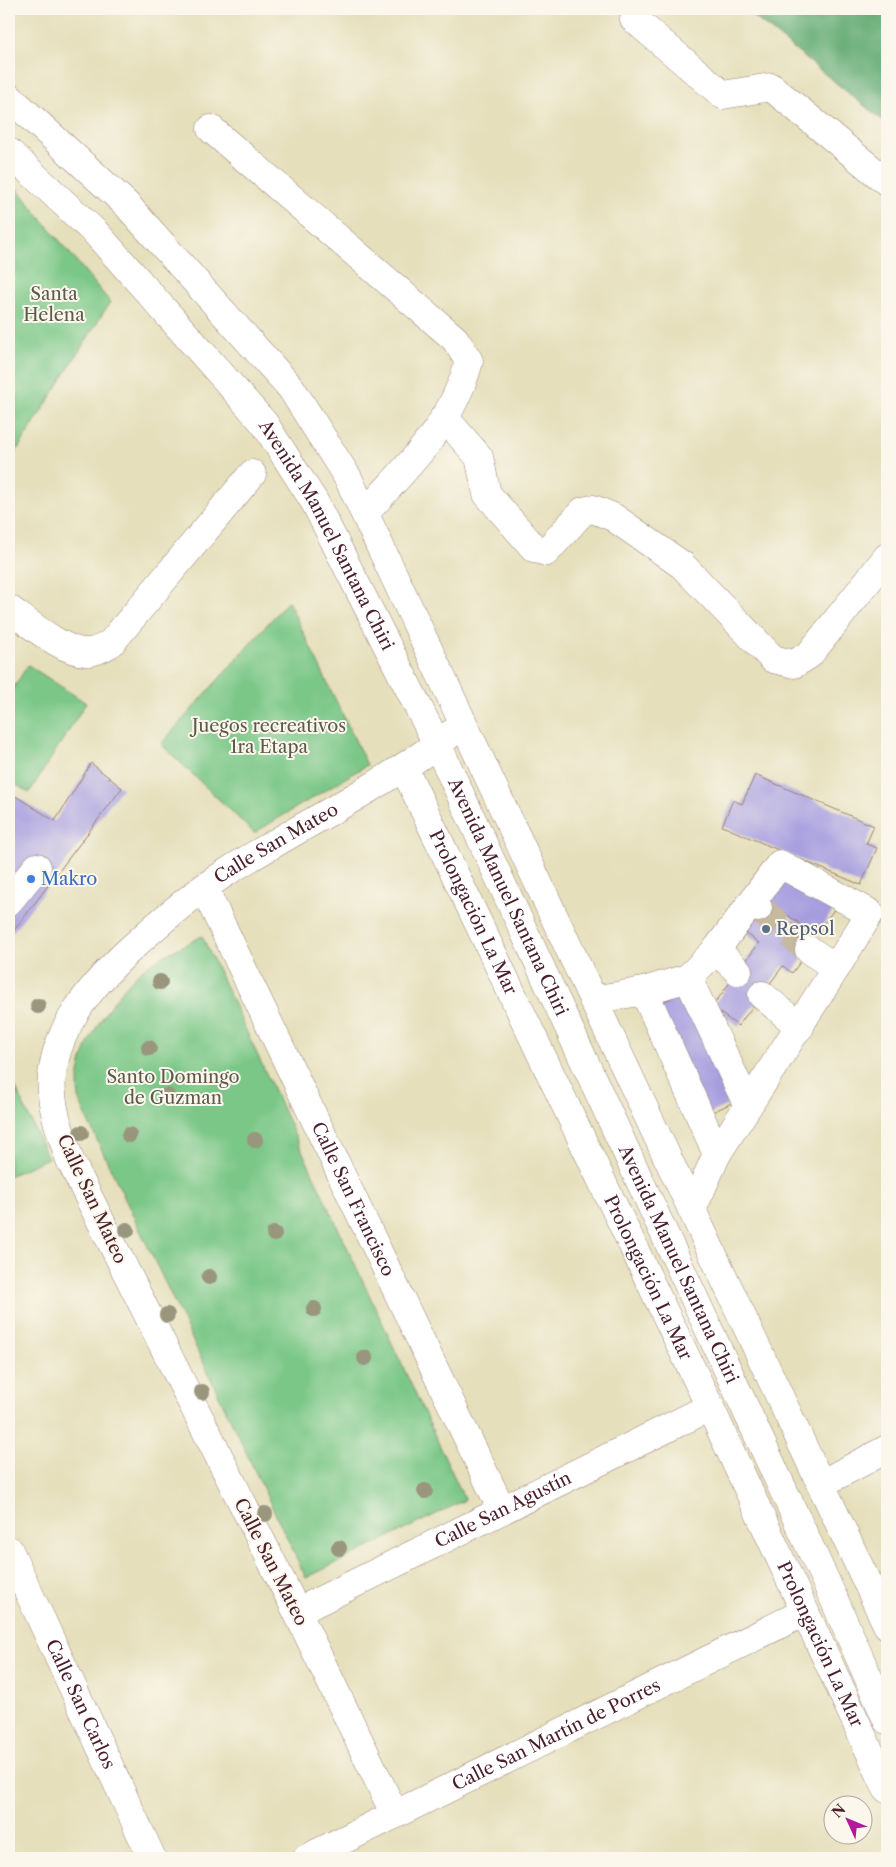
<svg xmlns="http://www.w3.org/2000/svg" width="896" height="1867" font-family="'Libre Caslon Text',serif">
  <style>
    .green { fill: #7ac787; stroke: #627359 }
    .forest { fill: #63ac74; stroke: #566650 }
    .building { fill: #a69ddf }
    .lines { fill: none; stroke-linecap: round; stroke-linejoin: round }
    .minor-tunnel { stroke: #c6b99e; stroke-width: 28; stroke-dasharray: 28 14; stroke-linecap: butt }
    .minor-casing { stroke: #987f73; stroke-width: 29 }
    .minor { stroke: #fff; stroke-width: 28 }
    .tree { fill: #99967d }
    .shop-dot { fill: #3f7fe0; stroke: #fbf7ec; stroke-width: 2 }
    .service-dot { fill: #5c6f8a; stroke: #fbf7ec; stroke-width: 2 }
    .labels { text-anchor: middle; stroke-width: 4; stroke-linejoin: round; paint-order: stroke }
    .park-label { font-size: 18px; fill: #5b5a4b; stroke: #fbf7ec }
    .street-label { font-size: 18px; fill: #4a1f2b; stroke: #fbf7ec }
    .shop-label { font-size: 18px; fill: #366cbe; stroke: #fbf7ec; text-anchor: start }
    .service-label { font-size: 18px; fill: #4e5e75; stroke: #fbf7ec; text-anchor: start }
  </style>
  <rect width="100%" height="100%" fill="#fbf7ec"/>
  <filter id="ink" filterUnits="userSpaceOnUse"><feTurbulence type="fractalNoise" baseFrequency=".02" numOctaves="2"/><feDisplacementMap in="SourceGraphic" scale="10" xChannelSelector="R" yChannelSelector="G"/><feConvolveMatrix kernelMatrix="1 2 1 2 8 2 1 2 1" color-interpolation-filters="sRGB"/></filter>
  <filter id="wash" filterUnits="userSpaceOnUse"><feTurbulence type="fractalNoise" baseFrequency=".0096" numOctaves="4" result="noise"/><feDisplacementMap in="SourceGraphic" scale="20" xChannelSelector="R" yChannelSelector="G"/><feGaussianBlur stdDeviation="1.12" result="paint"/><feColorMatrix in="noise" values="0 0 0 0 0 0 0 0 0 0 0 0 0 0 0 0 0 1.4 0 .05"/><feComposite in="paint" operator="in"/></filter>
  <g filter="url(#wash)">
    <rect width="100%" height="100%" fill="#e5dfbb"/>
    <path class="green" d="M13,184L110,302L9,463V191Z
      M288,601L367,765L254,833L161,744Z
      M28,665L86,703L29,793L9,780V695Z
      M202,936L465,1500L306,1578L87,1119C85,1112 80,1104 79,1097C71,1055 112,997 142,970C157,957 184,946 202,936Z
      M9,1073L48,1158L9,1176Z"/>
    <path class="forest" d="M744,9H887V124Z"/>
    <g id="blocks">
      <path class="building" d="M91,763L122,788L9,937V792L55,821Z
        M755,775L874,826L866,844L877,848L861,885L722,826L733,800L742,804Z
        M787,871L836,907L815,935L766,899Z
        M763,902L816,941L792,973L783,966L738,1026L712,1007L759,943L742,930Z
        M686,991L736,1101L704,1116L655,1006Z"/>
    </g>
  </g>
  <g filter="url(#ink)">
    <use href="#blocks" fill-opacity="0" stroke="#987f73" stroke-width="1"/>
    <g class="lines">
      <path class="minor-tunnel" d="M758,908L809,950"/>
      <g class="minor-casing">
        <g id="minor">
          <path d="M634,19L723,95L771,87L887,182"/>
          <path d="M9,97L126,204L291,388L348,478L887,1625"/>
          <path d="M211,129L455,339L469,361C453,424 408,466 365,513"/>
          <path id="s1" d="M9,152L96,233L264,423L314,501L437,744L833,1597L887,1720"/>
          <path d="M444,417L479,457L487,494L534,548L546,552L583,511L593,509L613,517L682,565L773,659L794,664L809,655L887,557"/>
          <path d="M9,609C28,622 66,655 90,652C98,651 104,647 111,643L252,474"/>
          <path id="s2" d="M404,768L710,1407L887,1789"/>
          <path id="s3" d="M204,888L502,1510"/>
          <path d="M9,901L37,867"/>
          <path d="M751,903L780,864L870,913L836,968"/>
          <path d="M716,950L738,971"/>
          <path d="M688,978L716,950L751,903L758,908"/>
          <path d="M644,991L688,978L748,1106L717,1154"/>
          <path d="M762,995L800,1027"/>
          <path d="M593,1000L644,991L717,1154L692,1210"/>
          <path d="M748,1106L836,968L809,950"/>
          <path d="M821,1484L887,1449"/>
          <path id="s4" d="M9,1550L152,1858"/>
          <path id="s5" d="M297,1612L710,1407"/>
          <path id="s6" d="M395,1815L297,1612L70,1160C61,1133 49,1105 52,1076C57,1027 90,988 124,955C157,924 192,894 230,870C304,824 383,786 452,733"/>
          <path id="s7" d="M307,1858L805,1612"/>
        </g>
      </g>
      <use href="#minor" class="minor"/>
    </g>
    <g class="tree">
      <circle cx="160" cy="982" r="8"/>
      <circle cx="38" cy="1006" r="8"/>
      <circle cx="149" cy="1048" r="8"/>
      <circle cx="167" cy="1096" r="8"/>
      <circle cx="81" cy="1133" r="8"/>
      <circle cx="129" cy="1135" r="8"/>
      <circle cx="255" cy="1140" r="8"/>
      <circle cx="127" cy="1230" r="8"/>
      <circle cx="274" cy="1234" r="8"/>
      <circle cx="209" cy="1277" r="8"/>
      <circle cx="314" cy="1309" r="8"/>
      <circle cx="167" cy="1315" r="8"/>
      <circle cx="365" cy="1358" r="8"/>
      <circle cx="202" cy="1392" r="8"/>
      <circle cx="425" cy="1491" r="8"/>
      <circle cx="265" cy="1514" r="8"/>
      <circle cx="339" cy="1548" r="8"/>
    </g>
  </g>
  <circle class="shop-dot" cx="31" cy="879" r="5"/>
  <circle class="service-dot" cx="766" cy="929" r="5"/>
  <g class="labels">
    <g class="park-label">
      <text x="54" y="300">Santa<tspan x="54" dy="21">Helena</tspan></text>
      <text x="269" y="732">Juegos recreativos<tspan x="269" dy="21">1ra Etapa</tspan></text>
      <text x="173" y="1083">Santo Domingo<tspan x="173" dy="21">de Guzman</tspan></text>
    </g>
    <g class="street-label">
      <text dy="6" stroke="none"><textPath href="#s1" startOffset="501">Avenida Manuel Santana Chiri</textPath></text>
      <text dy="6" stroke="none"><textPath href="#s6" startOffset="1151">Calle San Mateo</textPath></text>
      <text dy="6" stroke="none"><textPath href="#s1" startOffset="906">Avenida Manuel Santana Chiri</textPath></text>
      <text dy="6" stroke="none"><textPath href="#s2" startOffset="160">Prolongación La Mar</textPath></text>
      <text transform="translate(92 1199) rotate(65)" y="6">Calle San Mateo</text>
      <text dy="6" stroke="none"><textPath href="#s3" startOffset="345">Calle San Francisco</textPath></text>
      <text dy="6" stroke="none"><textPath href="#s1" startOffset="1311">Avenida Manuel Santana Chiri</textPath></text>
      <text dy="6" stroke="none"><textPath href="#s2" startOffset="565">Prolongación La Mar</textPath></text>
      <text dy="6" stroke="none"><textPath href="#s5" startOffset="230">Calle San Agustín</textPath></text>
      <text transform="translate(271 1562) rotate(63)" y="6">Calle San Mateo</text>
      <text dy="6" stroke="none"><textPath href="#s2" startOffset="970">Prolongación La Mar</textPath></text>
      <text dy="6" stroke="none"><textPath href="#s4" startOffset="170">Calle San Carlos</textPath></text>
      <text dy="6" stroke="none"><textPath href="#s7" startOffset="278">Calle San Martín de Porres</textPath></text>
    </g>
    <g class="shop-label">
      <text x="41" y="885">Makro</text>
    </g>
    <g class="service-label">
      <text x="776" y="935">Repsol</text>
    </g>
  </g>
  <rect width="896" height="1867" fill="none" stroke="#fbf7ec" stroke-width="30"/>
  <g transform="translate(848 1820) rotate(314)"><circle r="24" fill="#fbf7ec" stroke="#b4a19f"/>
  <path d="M0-4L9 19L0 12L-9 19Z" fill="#b5179e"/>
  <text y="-8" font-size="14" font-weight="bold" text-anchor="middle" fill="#4a1f2b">N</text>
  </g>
</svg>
